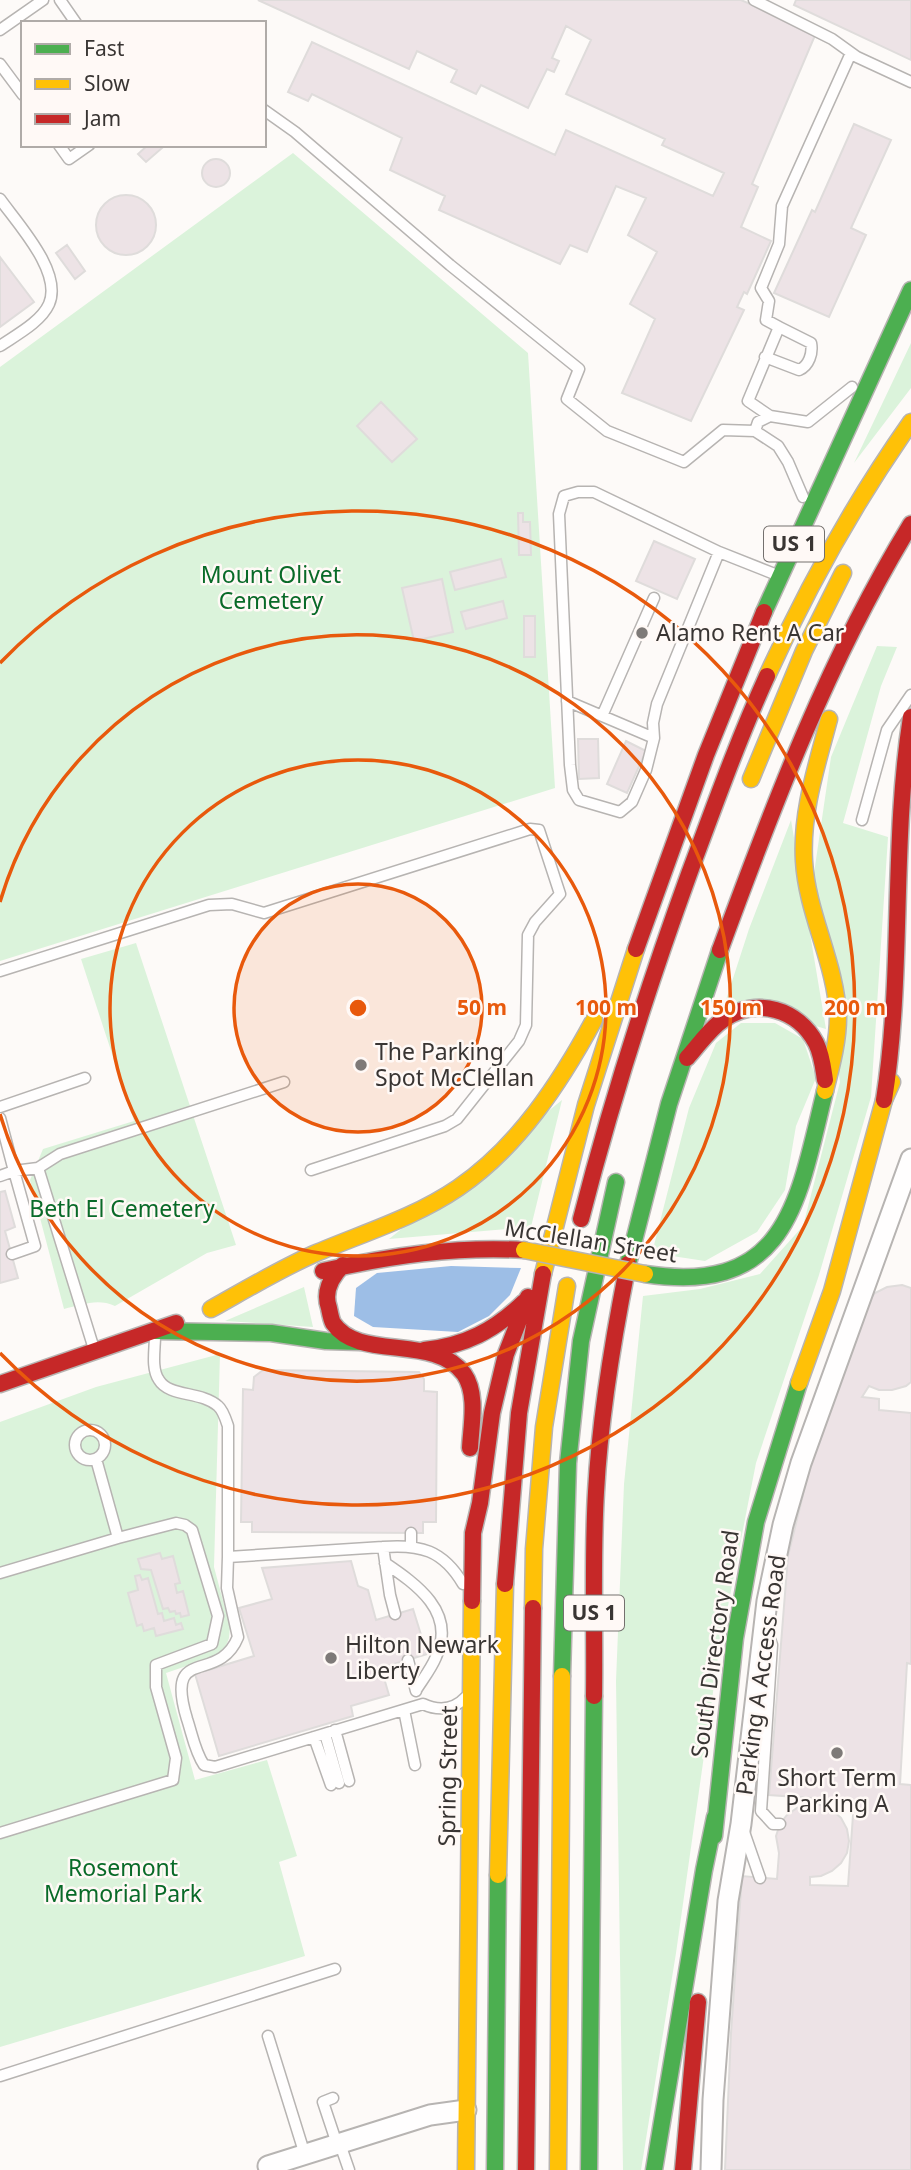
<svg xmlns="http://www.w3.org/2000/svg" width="911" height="2170" font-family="'Noto Sans',sans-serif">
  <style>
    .green { fill: #dbf3db }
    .water { fill: #9dbee6 }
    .building { fill: #ede3e6; stroke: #dfdcdb; stroke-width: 2 }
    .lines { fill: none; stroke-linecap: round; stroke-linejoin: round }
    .lane-casing { stroke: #b7b4b2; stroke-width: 13 }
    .street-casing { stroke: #b7b4b2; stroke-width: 23 }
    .fast-casing { stroke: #b7b4b2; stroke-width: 19 }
    .slow-casing { stroke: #b7b4b2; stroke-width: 19 }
    .jam-casing { stroke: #b7b4b2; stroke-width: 19 }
    .lane { stroke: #fffefe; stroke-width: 10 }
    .street { stroke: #fffefe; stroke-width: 19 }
    .fast { stroke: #4caf50; stroke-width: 16 }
    .slow { stroke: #ffc107; stroke-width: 16 }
    .jam { stroke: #c62828; stroke-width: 16 }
    .slow-bridge-casing { stroke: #b7b4b2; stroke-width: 19; stroke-linecap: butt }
    .slow-bridge { stroke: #ffc107; stroke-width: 16 }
    .ring { fill: none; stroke: #e8590c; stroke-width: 3.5 }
    .poi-dot { fill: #7e7a78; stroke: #fff9f6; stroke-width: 2.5 }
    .labels { text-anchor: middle; stroke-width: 5; stroke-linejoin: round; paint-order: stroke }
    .shield { fill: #fff9f6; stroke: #74706e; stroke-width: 2 }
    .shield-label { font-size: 21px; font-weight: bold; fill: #393533 }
    .park-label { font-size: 23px; fill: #096a28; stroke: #fff9f6 }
    .poi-label { font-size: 23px; fill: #393533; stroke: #fff9f6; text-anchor: start }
    .street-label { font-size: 23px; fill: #393533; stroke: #fff9f6 }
    .centre { fill: #e8590c; stroke: #fff9f6; stroke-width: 3.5 }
    .ring-label { font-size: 21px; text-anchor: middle; font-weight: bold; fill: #e8590c; stroke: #fff9f6; stroke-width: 5; stroke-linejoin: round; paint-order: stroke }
  </style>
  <rect width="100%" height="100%" fill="#fdfaf8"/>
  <path class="green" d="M293,153L528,353L555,788L0,961V367Z
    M911,343V388L854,463Z
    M877,646L897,647L881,686L843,823L888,837L871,1097L819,1275L756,1463L718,1657L676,1953L641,2170H623L616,1681L624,1484L643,1296L700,1289L760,1274L803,1226L840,1082L813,880L831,757Z
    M791,820L826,1029L726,1000L749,929Z
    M136,943L236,1245L207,1253L115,1306C97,1298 82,1305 64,1309L30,1180L43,1149L134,1121L81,959Z
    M741,1023H775L803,1039L816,1078L796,1126L785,1190L757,1232L705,1261L652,1253L689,1108L716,1043Z
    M562,1100L531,1227L389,1239Z
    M304,1287L313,1327L225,1321Z
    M220,1354L214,1567L230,1627L229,1638L226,1646L216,1656L166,1673L195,1780L267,1760L297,1856L279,1862L305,1956L0,2047V1422L96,1387Z"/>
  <path class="water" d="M451,1266L521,1268L510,1295L489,1316L458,1332L373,1327L354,1316L356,1288L377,1273Z"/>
  <path class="building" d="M258,0H741L816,33L752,184L758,187L741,227L771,241L747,294L744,292L737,307L744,310L691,421L622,393L655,319L630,304L657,252L628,235L646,198L616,186L587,252L570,245L560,264L439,210L445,196L390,170L402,138L312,94L308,101L288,92L312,42L555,155L566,130L713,196L724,173L662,145L665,139L566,94L591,40L566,26L552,58L559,61L554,72L547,69L528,108L481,85L476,94L451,82L457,70L417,51L409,69Z
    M796,0H911V60L794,5Z
    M854,124L891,140L851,228L866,235L829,317L774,293L812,210L815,212Z
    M148,145H159L162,148L146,162L138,154Z
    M202 173a14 14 0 1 1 28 0a14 14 0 1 1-28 0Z
    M96 225a30 30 0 1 1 60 0a30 30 0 1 1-60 0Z
    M67,245L85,271L75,279L56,253Z
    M0,257L34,302L0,327Z
    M381,402L417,439L392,462L357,426Z
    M518,513H523V522H530L531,555H519Z
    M654,541L695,559L677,599L636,581Z
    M501,559L506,577L455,590L450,572Z
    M442,579L453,632L414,641L402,588Z
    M503,601L507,618L466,629L461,612Z
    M524,616H535V657H524Z
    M578,739H598L599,778L579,779Z
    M626,741L646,751L627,793L607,784Z
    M5,1191L15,1227L5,1231L18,1278L0,1283V1192Z
    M902,1285L911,1288V1382L906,1386L892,1390H879L869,1386L862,1397L879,1399V1410L911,1413V1664L907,1663L900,1784L911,1785V2170H725L731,2033L742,1876L777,1879L779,1853L776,1836L780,1824L787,1815L797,1808L809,1804L821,1805L832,1810L841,1818L847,1829L849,1841L847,1853L841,1863L832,1871L821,1876L810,1877V1885L848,1886L854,1801L769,1795L788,1556L811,1462L864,1307L875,1293L887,1287Z
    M263,1370L419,1372L424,1379V1391L437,1392L436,1522H423V1533L252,1532V1522H241L243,1389L253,1390L254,1377Z
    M160,1553L162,1559L173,1556L180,1583L175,1584L177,1593L183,1591L189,1615L181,1617L180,1613L176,1614L175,1611L170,1612L168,1608L163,1609L151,1570L141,1569L138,1559Z
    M351,1561L358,1586L368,1590L376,1620L413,1609L427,1654L381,1668L389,1695L351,1706L353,1716L219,1756L195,1674L254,1656L239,1608L272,1599L262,1568Z
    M140,1575L142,1580L148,1578L158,1614L162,1613L164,1621L174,1618L176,1625L181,1623L183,1629L156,1636L154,1628L144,1631L142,1624L137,1626L128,1593L138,1590L135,1576Z"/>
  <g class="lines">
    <g class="lane-casing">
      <path id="lane" d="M60,0L76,23
        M754,0L832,39L857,57L911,82
        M0,30L43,0
        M0,64L23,95
        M264,110L295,132L450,265L579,369L567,399L607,431L684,462L723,430L755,431
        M59,145L69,159L89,145
        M0,199C17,223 63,272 49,304C41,322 16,335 0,346
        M779,327L766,320L769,301L761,288L779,244L782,206L851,53
        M765,357L799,370C809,366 813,353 811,343L779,327L748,401L770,416L808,422L852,387
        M770,416L758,422L755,431L778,446L788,462L803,497
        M719,552L657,704L653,723L654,738L646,770L632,802L620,812L579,800L573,790L570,765L559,514L564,496L578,492H594L719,552L772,573
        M567,701L654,738
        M602,716L654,598
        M862,820L887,730L911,695
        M0,971L209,905L232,904L264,913L530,829L539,830L560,894L535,922L528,935L526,1025L519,1041L457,1119L445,1126L311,1170
        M0,1107L85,1078
        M0,1118L14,1171L38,1168L94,1349
        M38,1168L60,1154L284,1082
        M0,1176L14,1171L35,1246L12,1254
        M155,1336C155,1349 151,1369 159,1380C169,1397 201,1391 218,1406C223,1410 226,1420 228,1426V1557L227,1588L238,1637C218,1686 164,1643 187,1719C192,1734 195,1752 204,1765L215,1767L423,1704C438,1711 454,1710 466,1697
        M75 1445a15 15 0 1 1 30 0a15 15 0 1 1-30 0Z
        M411,1533V1546
        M228,1557L383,1547
        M385,1563C416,1584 457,1612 436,1657C431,1669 423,1679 416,1690
        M0,1573L118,1538
        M395,1614L390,1595L383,1547C420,1544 443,1550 463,1584
        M767,1631L772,1645L761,1811L773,1824H780
        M408,1660L416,1691
        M404,1710L415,1765
        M335,1730L349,1781
        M325,1734L339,1783
        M314,1737L331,1785
        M744,1832L760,1878
        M0,1833L173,1780L176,1758L156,1687V1665L212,1644L218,1616L192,1530L185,1525L176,1523L118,1538L96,1459
        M268,2036L305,2155
        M0,2076L335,1969
        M333,2098L323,2102L337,2144
        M340,2144L349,2170"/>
    </g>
    <g class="street-casing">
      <path id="street" d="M268,2166L430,2115L466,2110
        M711,2170L713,2100L728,1901L741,1824L767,1601L783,1525L801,1463L911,1159"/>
    </g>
    <g class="fast-casing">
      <path id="fast" d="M764,612L911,290
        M628,1264L669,1104L720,950
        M645,1274C788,1296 798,1201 825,1091
        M155,1331L271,1333L326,1341L360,1342
        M562,1676L568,1463L581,1341L616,1182
        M714,1836L735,1638L756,1522L799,1383
        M495,2170L498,1875
        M589,2170L594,1696
        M654,2170L704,1870L715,1817"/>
    </g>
    <g class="slow-casing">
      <path id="slow" d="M767,676C808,586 854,503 911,422
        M751,779L804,651L843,573
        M825,1091C831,1067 838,1042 838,1017C836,963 807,914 804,861C801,812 817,765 829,719
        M543,1274L586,1105L636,949
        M211,1309C245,1290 278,1270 314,1254C363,1233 414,1218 458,1188C518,1147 560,1083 594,1020
        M799,1383L832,1291L884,1100L892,1082
        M533,1608L534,1549L544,1427L567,1286
        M498,1875L505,1584
        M466,2170L472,1601
        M558,2170L562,1676"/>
    </g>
    <g class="jam-casing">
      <path id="jam" d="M636,949L706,755L764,612
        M720,950C774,803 829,658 911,524
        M687,1058C699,1045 709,1029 724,1019C757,997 798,1009 816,1043C822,1055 823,1067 825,1080
        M884,1100C904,973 891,844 911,717
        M581,1219C611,1102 648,987 689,874C714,807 738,740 767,676
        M343,1265C331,1277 323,1291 329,1308C330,1313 331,1319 333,1323C359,1362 434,1333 464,1374C478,1394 471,1426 470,1448
        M323,1271C390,1256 455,1246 524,1250
        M424,1350C465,1346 495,1330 524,1302
        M0,1384L176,1323
        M505,1584L519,1413L543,1274
        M472,1601L473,1533L480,1503L492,1413L506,1354L528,1297
        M594,1696C595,1628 592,1559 596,1492C600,1415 613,1339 628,1264
        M526,2170L533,1608
        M683,2170L698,2002"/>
    </g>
    <use href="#lane" class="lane"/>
    <use href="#street" class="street"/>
    <use href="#fast" class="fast"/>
    <use href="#slow" class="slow"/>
    <use href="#jam" class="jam"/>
    <g class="slow-bridge-casing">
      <path id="slow-bridge" d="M524,1250L645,1274"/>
    </g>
    <use href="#slow-bridge" class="slow-bridge"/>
  </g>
  <circle cx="358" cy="1008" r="124" fill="#e8590c" fill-opacity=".12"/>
  <g class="ring">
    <circle cx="358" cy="1008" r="124"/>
    <circle cx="358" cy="1008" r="248"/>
    <path d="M0 902A373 373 0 1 1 0 1114"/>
    <path d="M0 663A497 497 0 1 1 0 1353"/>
  </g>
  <g class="poi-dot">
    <circle cx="642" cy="633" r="7"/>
    <circle cx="361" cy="1065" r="7"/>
    <circle cx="331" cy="1658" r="7"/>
    <circle cx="837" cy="1753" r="7"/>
  </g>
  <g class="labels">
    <g class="shield">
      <rect x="764" y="526.5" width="60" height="35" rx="5"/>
      <rect x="564" y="1595.5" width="60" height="35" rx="5"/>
    </g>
    <g class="shield-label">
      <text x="794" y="551">US 1</text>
      <text x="594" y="1620">US 1</text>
    </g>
    <g class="park-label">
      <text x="271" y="583">Mount Olivet<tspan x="271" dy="26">Cemetery</tspan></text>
      <text x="122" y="1217">Beth El Cemetery</text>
      <text x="123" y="1876">Rosemont<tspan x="123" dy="26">Memorial Park</tspan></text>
    </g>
    <g class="poi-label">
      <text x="656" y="641">Alamo Rent A Car</text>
      <text x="375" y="1060">The Parking<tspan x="375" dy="26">Spot McClellan</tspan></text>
      <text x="345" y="1653">Hilton Newark<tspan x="345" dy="26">Liberty</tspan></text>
      <text x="837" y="1786" text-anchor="middle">Short Term<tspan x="837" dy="26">Parking A</tspan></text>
    </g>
    <g class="street-label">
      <text transform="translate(591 1241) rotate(9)" y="8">McClellan Street</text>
      <text transform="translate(715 1644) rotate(-82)" y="8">South Directory Road</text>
      <text transform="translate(761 1675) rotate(-82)" y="8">Parking A Access Road</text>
      <text transform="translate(448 1776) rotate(-89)" y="8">Spring Street</text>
    </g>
  </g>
  <circle cx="358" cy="1008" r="10" class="centre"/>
  <g class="ring-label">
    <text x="482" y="1015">50 m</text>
    <text x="606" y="1015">100 m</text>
    <text x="731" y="1015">150 m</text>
    <text x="855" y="1015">200 m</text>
  </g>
  <rect x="21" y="21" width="245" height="126" fill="#fff9f6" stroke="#b0aba8" stroke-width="2"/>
  <rect x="35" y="44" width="35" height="10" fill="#4caf50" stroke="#b0aba8" stroke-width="2"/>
  <text x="84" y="56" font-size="21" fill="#393533">Fast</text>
  <rect x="35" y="79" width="35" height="10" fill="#ffc107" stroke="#b0aba8" stroke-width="2"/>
  <text x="84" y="91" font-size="21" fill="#393533">Slow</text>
  <rect x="35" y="114" width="35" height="10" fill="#c62828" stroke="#b0aba8" stroke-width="2"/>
  <text x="84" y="126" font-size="21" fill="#393533">Jam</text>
</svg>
